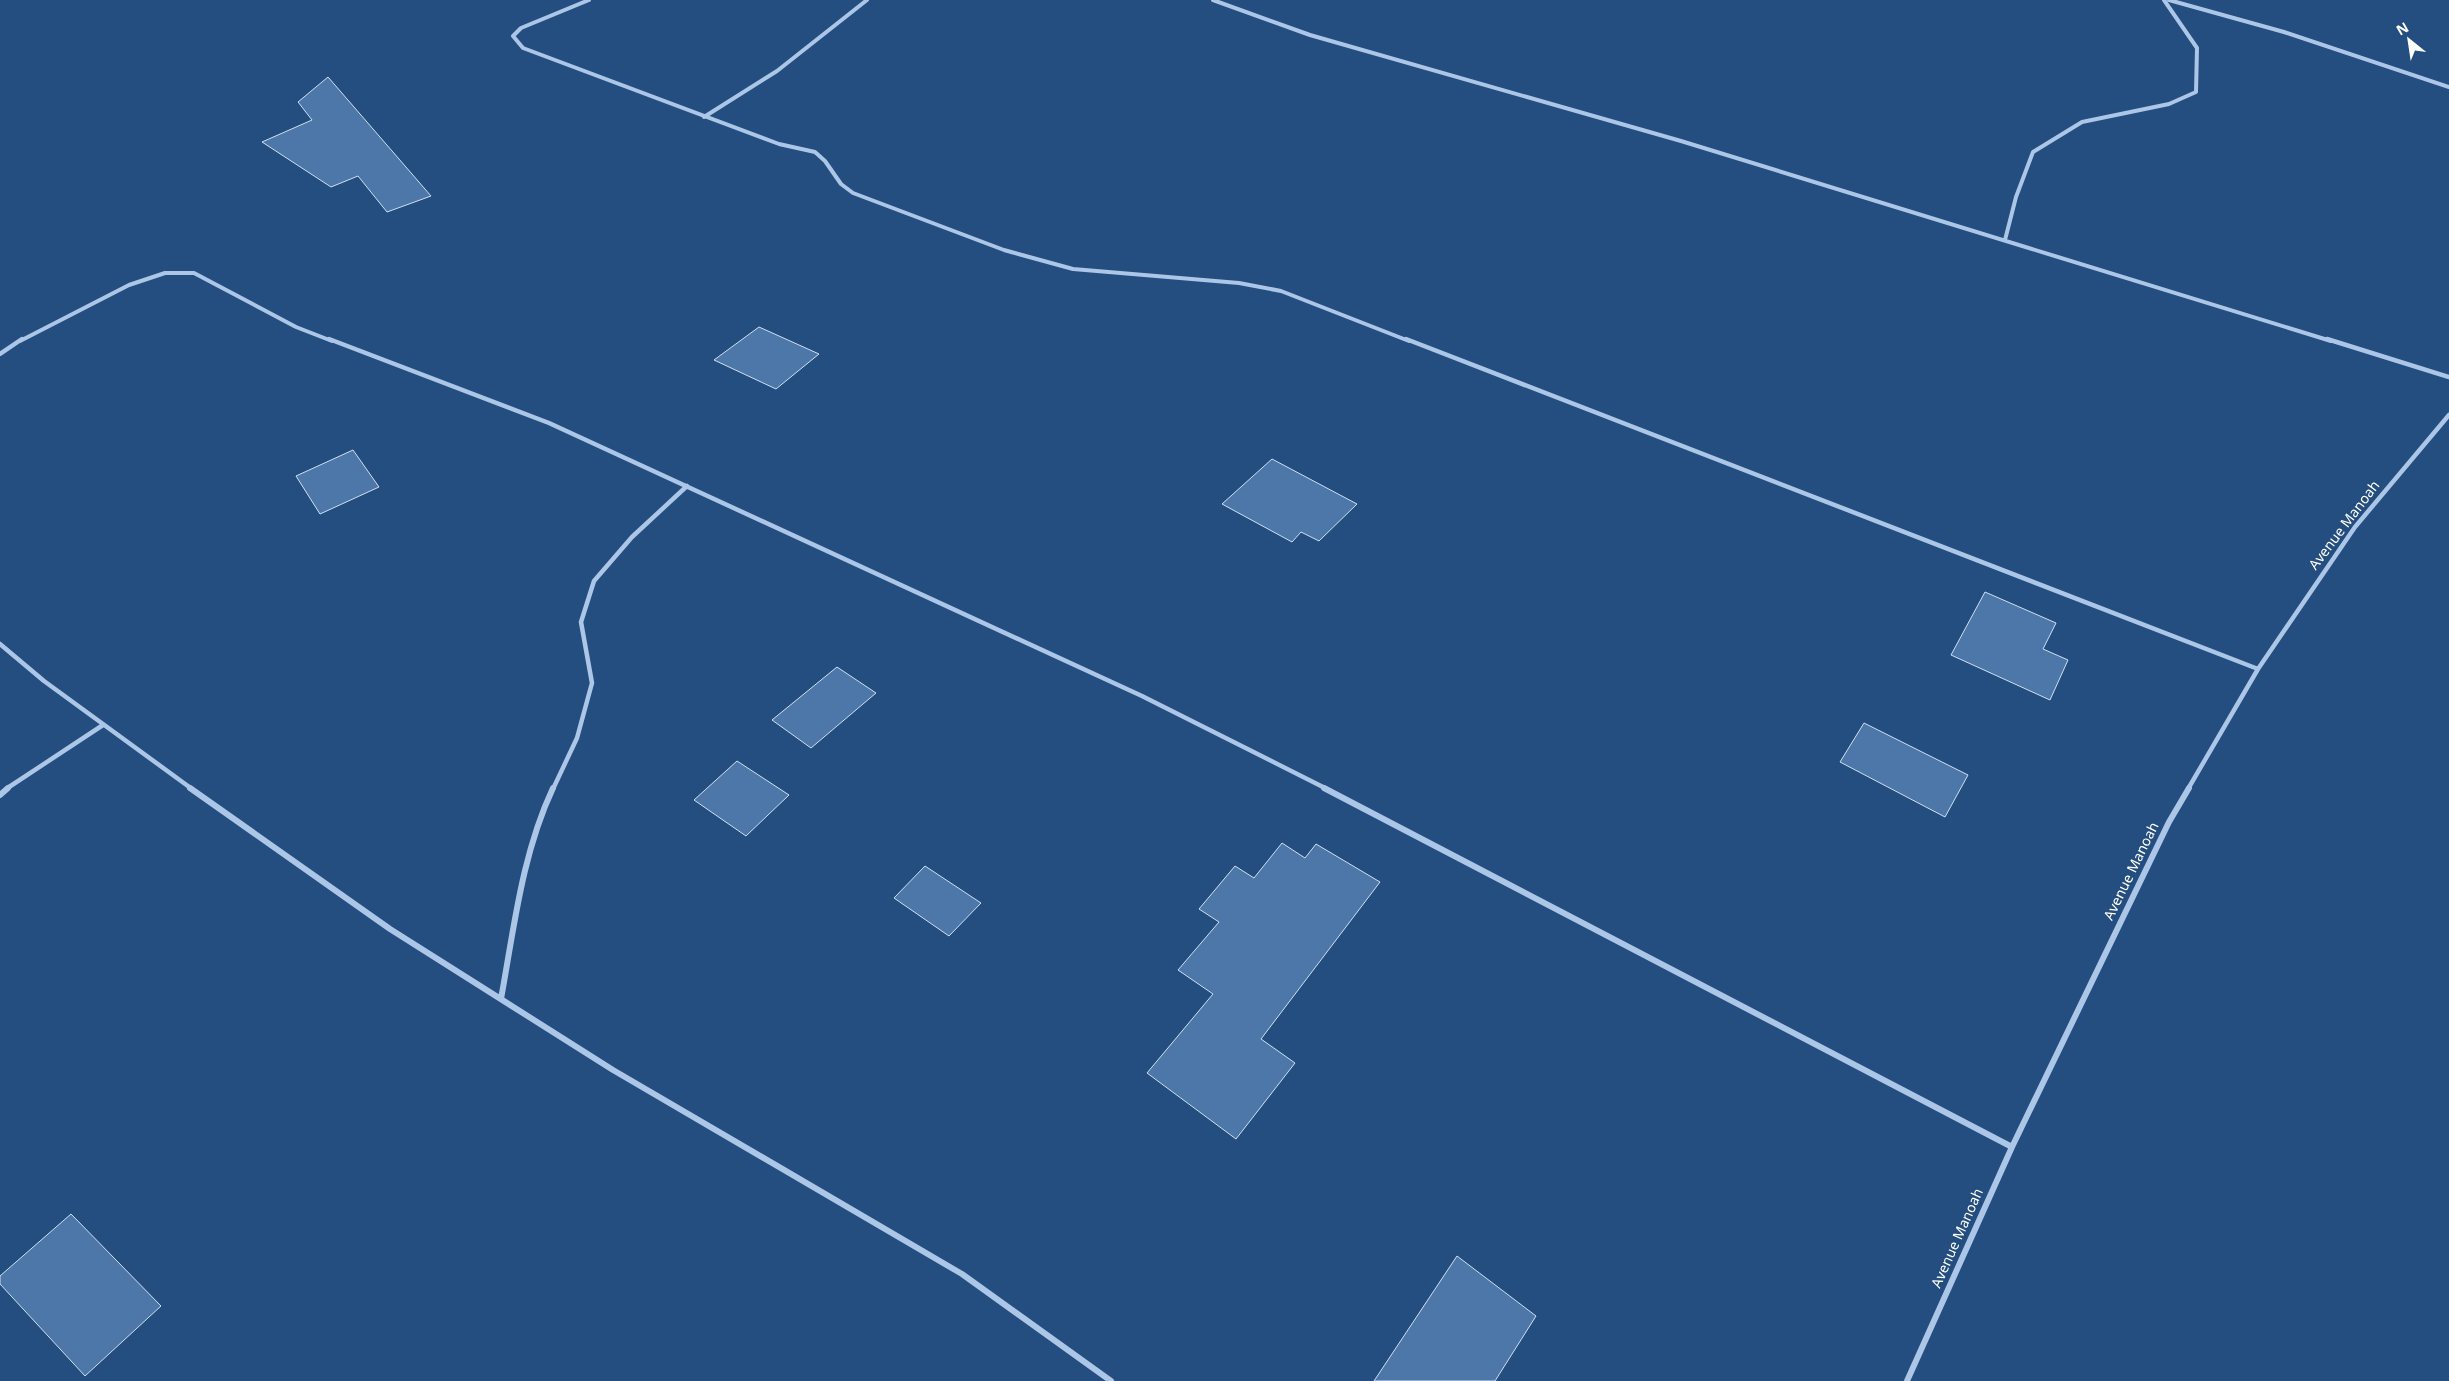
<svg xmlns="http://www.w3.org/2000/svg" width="2449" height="1381" font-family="'Noto Sans',sans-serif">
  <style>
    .building { fill: #4d77a9; stroke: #cee0f5 }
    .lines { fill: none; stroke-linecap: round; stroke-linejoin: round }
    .minor-far2 { stroke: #abc6e6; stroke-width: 4 }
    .minor-far1 { stroke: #abc6e6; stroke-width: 4.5 }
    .minor { stroke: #abc6e6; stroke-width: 6 }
    .labels { text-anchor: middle; stroke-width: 4; stroke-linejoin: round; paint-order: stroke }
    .street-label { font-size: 14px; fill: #fff; stroke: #244d80 }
  </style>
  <rect width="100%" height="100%" fill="#244d80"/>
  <path class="building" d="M328,77L399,159L431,196L387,212L358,176L331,187L262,142L312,120L298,102Z
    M759,327L819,354L776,389L714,360Z
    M353,450L379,487L320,514L296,476Z
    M1272,459L1357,504L1319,541L1301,532L1292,542L1222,504Z
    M1985,592L2056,623L2043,649L2068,660L2050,700L1951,655Z
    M837,667L876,693L811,748L772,720Z
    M1864,723L1968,775L1945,817L1840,762Z
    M737,761L789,795L746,836L694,800Z
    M1282,843L1305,858L1316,844L1380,882L1261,1039L1295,1063L1236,1139L1147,1073L1213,994L1178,970L1219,922L1199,909L1235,866L1254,878Z
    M925,866L981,903L949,936L894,898Z
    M71,1214L161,1306L85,1376L0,1284V1276Z
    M1457,1256L1536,1316L1495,1381H1374Z"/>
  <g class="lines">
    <path class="minor-far2" d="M589,0L521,28L513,36L523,48L779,144L815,152L825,161L841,184L853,193L1004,250L1073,269L1239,283L1281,291L1409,341
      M1213,0L1310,35L1681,141L2331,341
      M2169,0L2284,32L2449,87
      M704,117L777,71L867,0
      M2005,240L2016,197L2033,152L2082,122L2169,104L2196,92L2197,48L2164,0
      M20,341L129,285L165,273H194L296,327L332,341"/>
    <path class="minor-far1" d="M329,339L549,423L1142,696L1327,789
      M1406,339L2258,669
      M2327,339L2449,377
      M0,354L22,339
      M0,644L44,681L192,789
      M6,789L103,725
      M553,789L577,738L592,683L581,622L594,581L632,537L687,486
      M2188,789L2258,669L2355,527L2449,415"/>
    <path class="minor" d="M190,788L390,929L613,1070L962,1274L1111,1381
      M1324,788L2012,1147
      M0,795L8,788
      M501,999C514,928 522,854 553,788
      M1907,1381L2012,1147L2169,822L2189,788"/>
  </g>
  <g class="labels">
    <g class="street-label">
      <text transform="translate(2344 525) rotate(-53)" y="5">Avenue Manoah</text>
      <text transform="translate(2131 871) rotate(-64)" y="5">Avenue Manoah</text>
      <text transform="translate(1957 1238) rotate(-66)" y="5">Avenue Manoah</text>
    </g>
  </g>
  <g transform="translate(2409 40) rotate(330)" stroke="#244d80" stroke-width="4" paint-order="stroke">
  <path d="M0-4L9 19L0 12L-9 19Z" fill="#ffffff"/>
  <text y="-8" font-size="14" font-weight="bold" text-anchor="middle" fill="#ffffff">N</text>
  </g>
</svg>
